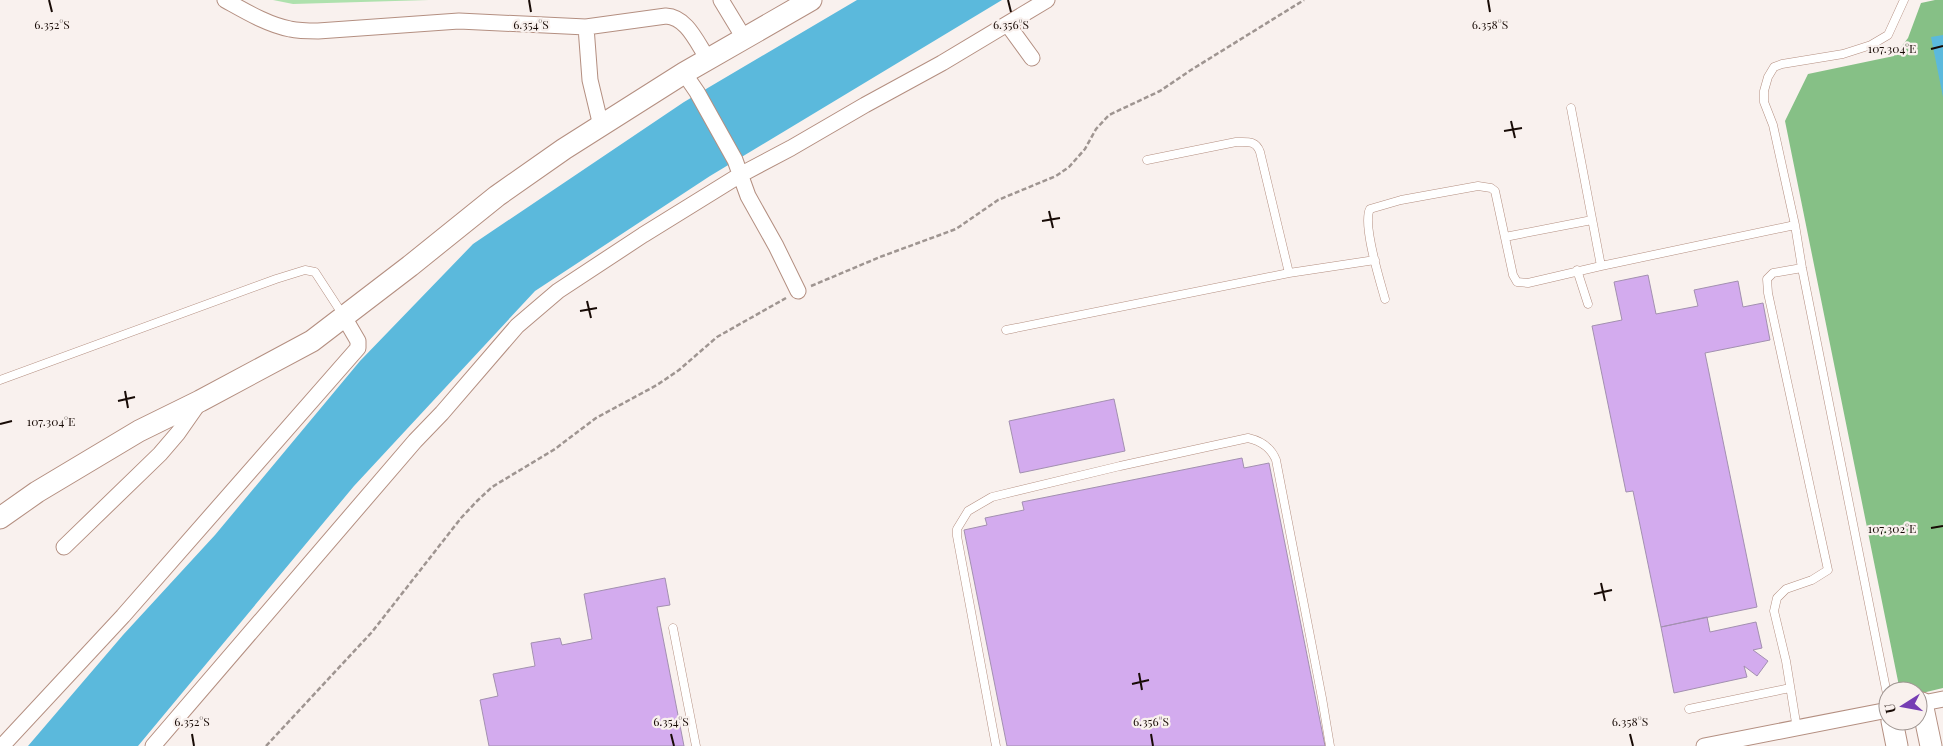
<svg xmlns="http://www.w3.org/2000/svg" width="1943" height="746" font-family="'Playfair Display',serif">
  <style>
    .green { fill: #aee1ad }
    .forest { fill: #86c086 }
    .water { fill: #5bb9dc }
    .building { fill: #d3abee; stroke: #a390b0 }
    .lines { fill: none; stroke-linecap: round; stroke-linejoin: round }
    .lane-casing { stroke: #b48f81; stroke-width: 9 }
    .street-casing { stroke: #b48f81; stroke-width: 17 }
    .secondary-casing { stroke: #b48f81; stroke-width: 23 }
    .path { stroke: #9f9591; stroke-width: 2.5; stroke-dasharray: 5 2.5; stroke-linecap: butt }
    .lane { stroke: #fff; stroke-width: 8 }
    .street { stroke: #fff; stroke-width: 15 }
    .secondary { stroke: #fff; stroke-width: 21 }
    .ticks { fill: none; stroke: #180b06; stroke-width: 2 }
    .ticks-label { font-size: 12px; text-anchor: middle; fill: #180b06; stroke: #f9f1ee; stroke-width: 4.5; stroke-linejoin: round; paint-order: stroke }
  </style>
  <rect width="100%" height="100%" fill="#f9f1ee"/>
  <path class="green" d="M273,0H429L293,4Z"/>
  <path class="forest" d="M1935,0H1943V688L1918,694V691H1900L1785,121L1808,74L1894,56L1908,38L1921,3Z"/>
  <path class="water" d="M857,0H1002L710,176L535,291L354,486L138,746H28L123,635L215,535L360,361L473,244L684,102Z
    M1943,35V97L1931,37Z"/>
  <path class="building" d="M1648,275L1656,314L1698,306L1694,290L1738,281L1743,307L1763,303L1770,340L1705,353L1757,607L1661,627L1633,491L1626,492L1592,326L1622,320L1614,282Z
    M1114,399L1125,451L1020,473L1009,421Z
    M1242,458L1244,468L1269,463L1325,746H1007L964,530L987,525L985,518L1024,510L1022,502Z
    M665,578L670,605L657,607L684,746H489L480,700L498,696L493,674L535,666L531,643L560,638L562,645L592,639L584,594Z
    M1707,617L1710,632L1756,622L1762,648L1753,650L1768,661L1757,676L1744,666L1747,677L1674,693L1661,627Z"/>
  <g class="lines">
    <g class="lane-casing">
      <path id="lane" d="M1147,160L1236,142C1247,142 1256,140 1260,152L1289,273
        M1505,237L1592,220
        M1601,266L1795,225
        M1577,270L1588,304
        M1385,299C1380,281 1362,224 1370,209L1401,200L1478,186L1491,188L1495,191L1513,275L1517,282L1528,283L1601,266L1571,108
        M1006,330L1289,273L1375,260
        M0,380L276,279L305,270L315,272L343,315
        M673,628L696,746
        M1888,699L1802,268L1795,225L1773,125L1764,102V91L1768,77L1774,67L1782,64L1843,54L1871,45L1888,35L1904,0
        M1689,709L1790,688
        M1797,729L1786,661L1774,611L1777,598L1786,589L1812,580L1828,570L1768,293L1767,279L1773,273L1802,268
        M996,746L957,536V529L968,511L992,497L1120,466L1248,438C1261,441 1271,447 1276,460L1322,698L1330,746"/>
    </g>
    <g class="street-casing">
      <path id="street" d="M225,0C245,11 268,25 290,29C299,31 309,31 318,31L459,21L586,27
        M721,0L744,38
        M1008,25L1032,58
        M684,73L697,92L735,160L748,196L776,246L798,291
        M601,126L590,80L586,27L666,16C687,17 697,43 708,59
        M64,547L160,454L178,433L199,403
        M1918,704L1943,699
        M2,746L123,616L358,348V341L344,317
        M153,746L415,441L442,413L517,326L558,291L643,235L740,175L791,148L865,105L942,63L1047,0
        M1704,746L1888,710"/>
    </g>
    <g class="secondary-casing">
      <path id="secondary" d="M0,518L37,492L139,431L200,401L312,341L410,266L497,196L564,149L684,73L811,0
        M1922,703L1931,746
        M1892,721L1897,746"/>
    </g>
    <path class="path" d="M811,286L880,257L956,229L998,200L1056,176L1069,167L1085,149L1096,129L1109,115L1160,91L1191,70L1304,0
      M266,746L372,632L461,518L477,501L492,487L555,449L596,418L657,385L679,370L717,337L786,298"/>
    <use href="#lane" class="lane"/>
    <use href="#street" class="street"/>
    <use href="#secondary" class="secondary"/>
  </g>
  <path class="ticks" d="M49,0L52,12M529,0L531,12M1008,0L1011,12M1488,0L1490,12M1931,49L1943,46M1511,121L1515,138M1504,131L1522,128M1049,211L1053,228M1042,221L1060,218M587,301L591,318M580,311L597,308M125,391L128,408M118,401L135,397M0,424L12,421M1931,528L1943,526M1601,583L1605,601M1594,594L1612,590M1139,673L1142,690M1132,684L1149,680M192,734L194,746M671,734L674,746M1151,734L1153,746M1630,734L1633,746"/>
  <g class="ticks-label">
    <text x="52" y="29">6.352°S</text>
    <text x="531" y="29">6.354°S</text>
    <text x="1011" y="29">6.356°S</text>
    <text x="1490" y="29">6.358°S</text>
    <text x="1892" y="53">107.304°E</text>
    <text x="51" y="426">107.304°E</text>
    <text x="1892" y="533">107.302°E</text>
    <text x="192" y="726">6.352°S</text>
    <text x="671" y="726">6.354°S</text>
    <text x="1151" y="726">6.356°S</text>
    <text x="1630" y="726">6.358°S</text>
  </g>
  <g transform="translate(1903 706) rotate(259)"><circle r="24" fill="#f9f1ee" stroke="#9f9591"/>
  <path d="M0-4L9 19L0 12L-9 19Z" fill="#763eb4"/>
  <text y="-8" font-size="14" font-weight="bold" text-anchor="middle" fill="#180b06">U</text>
  </g>
</svg>
